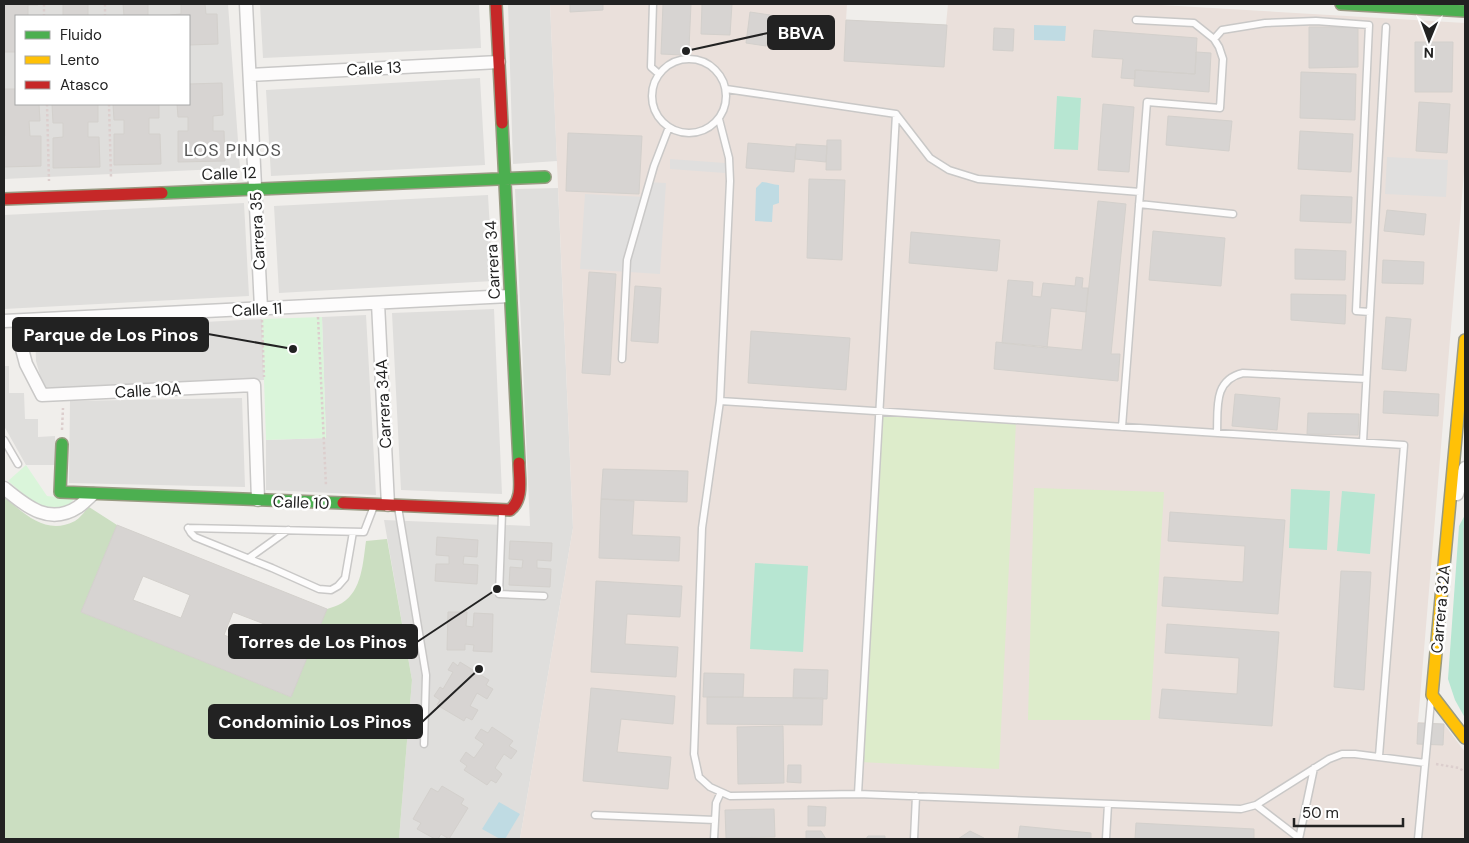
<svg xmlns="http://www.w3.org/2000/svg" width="1469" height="843" font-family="'DM Sans',sans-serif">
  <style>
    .residential { fill: #dfdedc; fill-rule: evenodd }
    .military { fill: #eae0db }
    .grass { fill: #ddeccb }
    .forest { fill: #cbdec1 }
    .park { fill: #daf5da }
    .pitch { fill: #b7e6d2 }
    .parking { fill: #e0dfde }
    .water { fill: #bfdbe3 }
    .building { fill: #d7d4d2; stroke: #d3d0cc; fill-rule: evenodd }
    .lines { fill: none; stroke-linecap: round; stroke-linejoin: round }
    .lane-casing { stroke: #c9c8c7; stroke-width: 9 }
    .street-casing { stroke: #c9c8c7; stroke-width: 15 }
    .fast-casing { stroke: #999a82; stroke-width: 14 }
    .slow-casing { stroke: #999a82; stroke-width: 14 }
    .jam-casing { stroke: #999a82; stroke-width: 14 }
    .path { stroke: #dccecd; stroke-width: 2.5; stroke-dasharray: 2.5 2.5; stroke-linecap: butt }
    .lane { stroke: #fdfcfc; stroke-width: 6 }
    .street { stroke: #fdfcfc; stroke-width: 12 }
    .fast { stroke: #4caf50; stroke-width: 11 }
    .slow { stroke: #ffc107; stroke-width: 11 }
    .jam { stroke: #c62828; stroke-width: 11 }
    .labels { text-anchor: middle; stroke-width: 5; stroke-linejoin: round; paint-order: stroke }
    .street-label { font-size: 16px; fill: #222; stroke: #fff }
    .neighbourhood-label { font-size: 18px; letter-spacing: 1px; fill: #555; stroke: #fff }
    .leader { fill: none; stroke: #222; stroke-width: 2 }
    .callout-dot { fill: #222; stroke: #fff; stroke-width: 2 }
    .callout { fill: #222; stroke: #222; stroke-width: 2 }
    .callout-label { font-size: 18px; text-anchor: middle; font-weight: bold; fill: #fff }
  </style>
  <rect width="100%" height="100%" fill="#f0eeeb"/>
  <path class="residential" d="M4,4H228L240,168L4,179ZM16,16H189V104H16Z
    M260,4H479L481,48L263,58Z
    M508,4H550L557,161L513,164Z
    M480,78L485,165L271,176L266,90Z
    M558,188L573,528L520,839H399L412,680L384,520L530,526L515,189Z
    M488,195L493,281L279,293L274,206Z
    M244,203L249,296L4,309V215Z
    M494,309L502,494L401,490L392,313Z
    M366,315L376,495L266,490V440L326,438L322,317Z
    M262,319L264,380L44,389L36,361L35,331Z
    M4,366H9V393H24L25,419H38V437L55,436L56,465H26L4,426Z
    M242,398L245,487L69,483L70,401Z"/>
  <path class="military" d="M550,4H847L846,20L946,25L948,4H1144L1465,23V160L1418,722L1444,724L1465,752V839H520L573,528Z"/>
  <path class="grass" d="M877,416L1016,422L999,769L860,762Z
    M1034,488L1164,492L1150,720H1028Z"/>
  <path class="forest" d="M4,497C25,514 46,536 75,521C80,518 85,511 89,507L117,525L81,612L291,697L327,609C332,607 337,606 342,603C362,591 363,562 366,541L387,539L412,680L399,839H4Z"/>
  <path class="park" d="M322,317L326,438L266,440L262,319Z
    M26,465L47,496L74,499C54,525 25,495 8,481Z"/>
  <path class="pitch" d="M1057,96L1081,98L1078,150L1054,149Z
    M1291,489L1330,491L1327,550L1289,548Z
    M1342,491L1375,494L1370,554L1337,551Z
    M1465,515V718L1455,700L1448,679L1459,526Z
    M755,563L808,566L803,652L750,649Z"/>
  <path class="parking" d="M1387,157L1448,160L1446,197L1385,194Z
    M670,159L725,163V173L670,169Z
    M647,182L666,183L660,274L580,269L585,194L645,197Z"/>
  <path class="water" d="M1034,25L1066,26L1065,41L1034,40Z
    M762,182C768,182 773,185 779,185V203L773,205L772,222L755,221L756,188Z
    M499,802L520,814L505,839H500L482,829Z"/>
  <path class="building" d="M4,4H38V5H28V16H16V52H4Z
    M63,4H88V16H63Z
    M123,4H148V16H124Z
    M181,4H205L206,14H217L218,44L189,45V16H171L170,15L181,14Z
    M570,4H603V10L570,12Z
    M663,4H691L689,48L682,47V55L661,54Z
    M702,4H732L730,35L701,34Z
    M750,12L770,15L766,46L746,43Z
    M846,20L947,25L944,67L844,61Z
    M1309,27H1358V67L1309,68Z
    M994,28L1014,29L1013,51L993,50Z
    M1094,30L1197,38L1195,74L1135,70V79L1121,78L1123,59L1092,57Z
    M1415,42H1453L1452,92H1415Z
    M682,47L689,48L690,56L682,55Z
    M1196,52L1211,53L1209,92L1134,86L1135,70L1195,74Z
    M1301,72L1356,74L1355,120L1300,118Z
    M222,83L223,115L213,116V131H224L225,161L178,162V131H188V117H178L177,104H189V84Z
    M4,89H16V104H39L40,121H29L30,136H41V166L4,167V136H5Z
    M1419,102L1450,104L1447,153L1416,151Z
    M52,104H98V122H88V137H99L100,167L53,168V138L63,137V123H53Z
    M113,104H159V118H149V134H160L161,164L114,165V134H124V120H114Z
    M1103,104L1134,107L1129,172L1098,170Z
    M1168,116L1232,121L1229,151L1166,145Z
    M1300,131L1353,134L1351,172L1298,169Z
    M568,133L642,136L639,194L566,191Z
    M827,140H841V170H826Z
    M748,143L796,147L794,172L746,168Z
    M796,144L827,146L826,162L795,159Z
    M809,179L845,180L842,260L807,258Z
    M1301,195L1352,197L1351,223L1300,221Z
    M1098,201L1126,204L1111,354H1120L1118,381L994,369L996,342L1082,350Z
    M1387,210L1426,214L1424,235L1384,231Z
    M1153,231L1225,238L1221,286L1149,280Z
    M911,232L1000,240L997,271L909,263Z
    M1295,249L1346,251L1345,280L1295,279Z
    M1383,260L1424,262L1423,284L1382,283Z
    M589,272L616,274L610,375L582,373Z
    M1076,277L1083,278L1082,288H1088L1086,312L1051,308L1047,348L1002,343L1008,280L1033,282L1032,296L1041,297L1043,283L1075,286Z
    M635,286L661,288L658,343L631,341Z
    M1291,294L1346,295L1345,324L1291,320Z
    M1386,317L1411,319L1406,371L1382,369Z
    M751,331L850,338L846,390L748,383Z
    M1384,391L1439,394L1438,416L1383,413Z
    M1235,394L1280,398L1277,430L1232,426Z
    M1308,413L1359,414L1358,435L1307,434Z
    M603,469L688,471L687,502L601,499Z
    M601,499L634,501L632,535L680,537L679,561L599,558Z
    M1170,512L1285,520L1278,614L1162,606L1164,577L1243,582L1245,546L1168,541Z
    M117,525L327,609L291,697L81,612ZM143,576L190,595L181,618L133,600ZM233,612L280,630L271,654L224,635Z
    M1464,528H1465V587H1464Z
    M437,537L478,540L477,557L464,556L463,564L478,565L477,584L435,581L436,564H449V556L436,555Z
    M510,541L552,543L551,561L537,560V568L551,569L550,587L509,585L510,567L522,568L523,560L509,559Z
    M1341,571L1371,572L1364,690L1334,687Z
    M596,581L682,586L680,617L627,614L625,644L678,647L676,677L591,672Z
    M448,612H467L466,626L473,627L474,613L493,614L492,652L473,651L474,645L465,644V650H447Z
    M1167,624L1279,632L1272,726L1159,718L1162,689L1237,694L1239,658L1165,653Z
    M453,662L458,666L460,662L489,680L486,685L493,689L487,699L477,693L470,706L478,710L472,720L466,717L464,721L437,705L440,700L434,696L440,687L443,689L453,672L448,670Z
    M794,669L828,670L827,699L793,698Z
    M704,673L744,674L743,697H703Z
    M591,688L675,696L673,724L621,719L617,752L671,757L668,789L583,781Z
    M707,697L823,698L822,725L707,724Z
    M1418,723L1444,724L1443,745L1417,744Z
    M783,726L784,783L738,784L737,727Z
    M492,727L513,741L509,746L517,751L511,759L504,754L495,768L502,774L496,783L491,780L487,785L464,770L467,766L460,761L466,752L474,758L484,744L475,738L481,729L488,733Z
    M788,765H801V783L787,782Z
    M442,786L464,799L461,804L468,808L449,839L441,834L438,839H435L417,829L421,823L413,819L431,788L438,792Z
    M808,806L826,807L825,826H808Z
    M774,809L775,837L726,838L725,810Z
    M1136,823L1254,829V839H1135Z
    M1020,826L1091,833V839H1018Z
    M806,831H821L826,839H806Z
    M970,831L984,838V839H958Z
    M868,836H885V839H866Z"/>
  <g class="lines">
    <g class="lane-casing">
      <path id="lane" d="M653,4L651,67L659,74
        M1214,39L1222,30L1265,23L1316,21L1369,25L1356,311L1370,312L1363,442
        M652 96a37 37 0 1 1 74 0a37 37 0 1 1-74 0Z
        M726,89L896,114L930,158L949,170L978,179L1140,192
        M719,119L729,158L730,181L720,401L702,528L694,754L699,777L710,787L730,796L858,794L1241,809L1256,805L1329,759L1342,754H1355L1425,763
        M1139,204L1233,214
        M1370,312L1386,27
        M622,359L627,260L654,166L669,127
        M720,401L1404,445L1379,756
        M1122,427L1147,102L1220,108L1223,59L1219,47L1214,39L1194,23L1136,20
        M1217,433C1218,408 1213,380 1243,373L1366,379
        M4,440L18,464
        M398,507L426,675L424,744
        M502,513L499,594L544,596
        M188,528L191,533L195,537L272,568L319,589L331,590L338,586L345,578L353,532
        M188,528L364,532L374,506
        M249,558L288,530
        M858,794L896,114
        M1256,805L1299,838
        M595,815L715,820
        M714,839L716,803L721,792
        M914,839L916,796
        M1106,839L1108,804
        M1299,839L1314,768
        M1418,839L1431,701"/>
    </g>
    <g class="street-casing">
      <path id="street" d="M246,4L261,308
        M250,75L499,62
        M378,303L388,505
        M4,321L510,296
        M21,321L22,349L26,364L42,395L254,385L258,500
        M4,488C26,506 49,526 78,507C83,504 88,498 93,494
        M1457,494L1465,468"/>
    </g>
    <g class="fast-casing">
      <path id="fast" d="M1341,4L1465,11
        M502,123L519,463
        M162,193L545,177
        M62,444L60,492L343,503"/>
    </g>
    <g class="slow-casing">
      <path id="slow" d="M1465,340L1432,695L1465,738"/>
    </g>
    <g class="jam-casing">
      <path id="jam" d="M496,4L502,123
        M4,199L162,193
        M343,503L510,510C524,499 519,479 519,463"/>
    </g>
    <path class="path" d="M44,4V16
      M105,4V16
      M47,104L49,181
      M109,104L111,178
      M318,317L326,486
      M262,320L264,377
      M62,430L63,408
      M1436,764L1459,768L1465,772"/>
    <use href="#lane" class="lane"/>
    <use href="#street" class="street"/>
    <use href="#fast" class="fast"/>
    <use href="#slow" class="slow"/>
    <use href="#jam" class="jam"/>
  </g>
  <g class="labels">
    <g class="street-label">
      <text transform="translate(374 68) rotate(-3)" y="6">Calle 13</text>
      <text transform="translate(229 173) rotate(-2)" y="6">Calle 12</text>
      <text transform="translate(257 231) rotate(-93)" y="6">Carrera 35</text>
      <text transform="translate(492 260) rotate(-93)" y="6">Carrera 34</text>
      <text transform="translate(257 309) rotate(-3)" y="6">Calle 11</text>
      <text transform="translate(148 390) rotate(-3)" y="6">Calle 10A</text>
      <text transform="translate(383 404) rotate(-93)" y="6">Carrera 34A</text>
      <text transform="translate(301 502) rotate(2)" y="6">Calle 10</text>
      <text transform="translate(1440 609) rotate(-85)" y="6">Carrera 32A</text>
    </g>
    <g class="neighbourhood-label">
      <text x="233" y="156">LOS PINOS</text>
    </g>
  </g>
  <path class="leader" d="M686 51L768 33M293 349L208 334M497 589L417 642M479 669L422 722"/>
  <g class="callout-dot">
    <circle cx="686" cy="51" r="5"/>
    <circle cx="293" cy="349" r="5"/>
    <circle cx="497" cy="589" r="5"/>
    <circle cx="479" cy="669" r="5"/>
  </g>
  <g class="callout">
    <rect x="768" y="16" width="66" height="33" rx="5"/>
    <rect x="13" y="318" width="195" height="33" rx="5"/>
    <rect x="229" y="625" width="188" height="33" rx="5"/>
    <rect x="209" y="705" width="213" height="33" rx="5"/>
  </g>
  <g class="callout-label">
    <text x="801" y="39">BBVA</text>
    <text x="111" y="341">Parque de Los Pinos</text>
    <text x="323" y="648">Torres de Los Pinos</text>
    <text x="315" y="728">Condominio Los Pinos</text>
  </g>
  <rect width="1469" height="843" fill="none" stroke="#222222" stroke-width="10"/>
  <rect x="15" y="15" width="175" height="90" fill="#ffffff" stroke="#a7a7a7"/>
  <rect x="25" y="31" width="25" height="8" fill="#4caf50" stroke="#a7a7a7"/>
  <text x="60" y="40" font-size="15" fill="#222222">Fluido</text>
  <rect x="25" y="56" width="25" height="8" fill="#ffc107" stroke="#a7a7a7"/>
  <text x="60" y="65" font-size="15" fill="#222222">Lento</text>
  <rect x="25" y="81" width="25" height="8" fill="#c62828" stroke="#a7a7a7"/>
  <text x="60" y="90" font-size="15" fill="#222222">Atasco</text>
  <g transform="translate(1429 40) rotate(181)" stroke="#ffffff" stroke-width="4" paint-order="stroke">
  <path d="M0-4L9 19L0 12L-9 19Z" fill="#222222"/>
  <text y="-8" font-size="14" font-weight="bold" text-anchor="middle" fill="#222222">N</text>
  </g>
  <path d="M1294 818v8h109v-8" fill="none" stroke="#222222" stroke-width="2.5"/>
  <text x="1302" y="818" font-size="15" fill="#222222" stroke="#ffffff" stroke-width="4" paint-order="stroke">50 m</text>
</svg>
